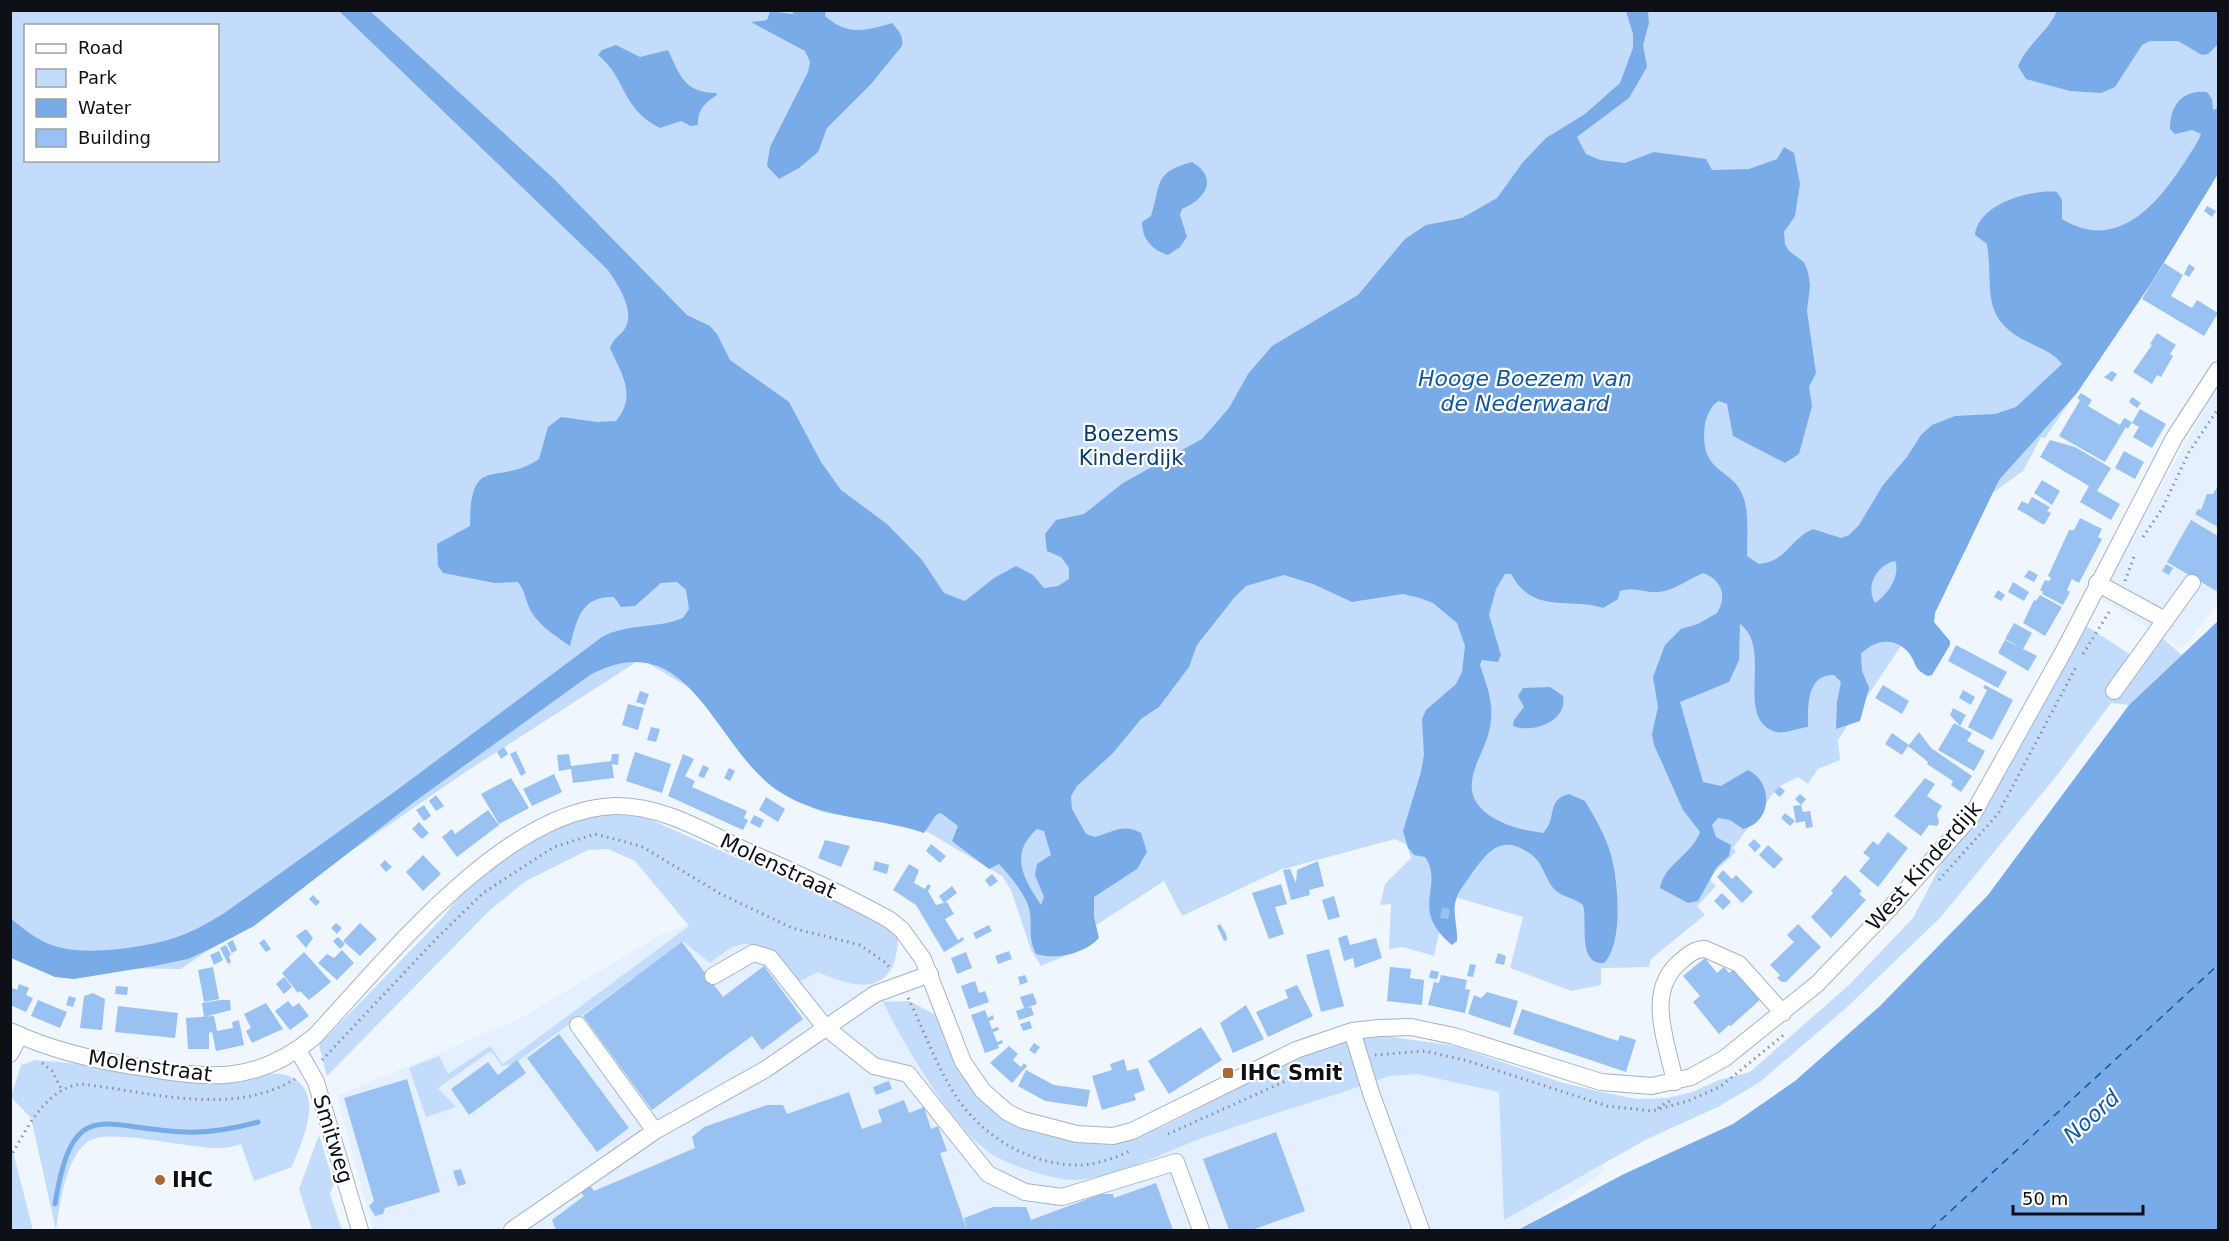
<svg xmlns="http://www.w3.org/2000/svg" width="2229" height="1241" font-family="'DejaVu Sans',sans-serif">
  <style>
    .built { fill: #e4f0ff }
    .green { fill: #c3dcfb; fill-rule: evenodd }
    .water { fill: #79abe8; fill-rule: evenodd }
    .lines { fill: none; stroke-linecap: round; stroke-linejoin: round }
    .stream { stroke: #79abe8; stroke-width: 5 }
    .ferry { stroke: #13569f; stroke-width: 1.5; stroke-dasharray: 8 6; stroke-linecap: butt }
    .building { fill: #99c1f2 }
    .minor-casing { stroke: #a5b3c4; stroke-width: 18 }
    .path { stroke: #8c9198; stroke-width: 3; stroke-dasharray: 1.5 4.5; stroke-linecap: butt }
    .minor { stroke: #fff; stroke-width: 16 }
    .poi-dot { fill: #ab6835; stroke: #fff; stroke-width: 2 }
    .labels { text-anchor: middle; stroke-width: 4.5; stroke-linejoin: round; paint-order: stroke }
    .park-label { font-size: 21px; fill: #083b72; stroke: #fff }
    .street-label { font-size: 21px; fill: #0d1117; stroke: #fff }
    .poi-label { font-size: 21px; font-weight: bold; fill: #0d1117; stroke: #fff; text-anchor: start }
    .water-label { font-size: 22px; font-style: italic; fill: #13569f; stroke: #fff }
  </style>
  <rect width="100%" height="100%" fill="#f0f6fd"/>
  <path class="built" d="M2218,386V603L2182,649L2098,597Z
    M744,904L856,959L1017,1141L1115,1145L1362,1051L1576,1100L1605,1171L1521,1230H373L337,1096L521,1018L662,934Z"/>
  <path class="green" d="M10,11H2218V172L2140,298L2045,438L2041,437L2023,471L1991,494L1979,506L1968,546L1838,740L1840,760L1818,769L1808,784L1798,777L1778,787L1733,848L1736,852L1708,878L1716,886L1697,906L1705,915L1651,959L1649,967L1601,968V985L1571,991L1510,968L1523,917L1448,895L1434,956L1403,947L1389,949L1391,904L1380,905L1385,884L1411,858L1407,845L1395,839L1280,870L1182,916L1164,881L1081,935L1087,947L1041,966L1031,950L1011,890L1002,876L926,831L897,824L822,812L778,791L742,754L696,692L641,659L461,775L181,969L48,967L10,943ZM26,26H218V160H26Z
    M2085,625L2131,655L2160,636L2182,655L2129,705L2111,703L2058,774L1940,918L1845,1009L1760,1082L1718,1107L1647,1139L1504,1220L1499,1092L1417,1074L1390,1076C1326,1099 1260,1117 1197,1140C1158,1155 1118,1177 1076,1180C1054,1181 1008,1165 990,1153C952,1127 903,1043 883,1002L909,1001L940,1017L952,1052L1023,1124L1058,1138L1079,1142L1133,1137L1164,1126L1306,1053L1371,1034L1456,1046L1560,1082L1601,1092L1637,1099L1668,1098L1692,1092L1719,1080L1750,1072L1850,984L1913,918L1947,853Z
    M586,812L640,815L737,858L840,899L871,914L898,937C897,995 859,991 818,972L795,984C781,966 765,938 739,945C729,947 718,957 710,963L684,942L514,1064L502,1066L491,1051L438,1088L456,1107L426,1117L409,1068L439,1056L448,1074L490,1046L503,1064L689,926L635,861L608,849L588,850L526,881L490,910L327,1076L319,1045L442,918L477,875L514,847Z
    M35,1060C56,1062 77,1063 98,1066C140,1073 177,1084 220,1083C243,1083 274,1065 295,1079C324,1099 301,1142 292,1167L254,1181L241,1144C235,1146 228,1148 222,1148C195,1150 109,1127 89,1141C65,1157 60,1205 56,1230L31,1118L11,1097L21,1065Z
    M319,1135L334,1184L330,1194L342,1230H312L299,1189Z
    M10,1144H11L33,1230H11Z"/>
  <path class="water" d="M339,11H370L553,178L687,315L710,326L717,334L730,360L789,402L821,462L841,490L887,524L922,560L944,593L965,601L994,578L1016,566L1033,575L1044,588L1058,586L1069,579V568L1061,557L1047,551L1045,534L1056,520L1084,514L1123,483L1202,439L1229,408L1248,374L1272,346L1358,295L1405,239L1426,225L1462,218L1497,198L1523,162L1546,138L1585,114L1620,83L1633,48V34L1626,11L1648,12L1649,23L1643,45L1647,67L1629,98L1577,137L1586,154L1600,160L1625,163L1654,152L1706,159L1712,170L1749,169L1777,159L1784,147L1794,153L1800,184L1795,216L1784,232L1785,244L1789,251L1804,262L1808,272L1810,285L1807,311L1816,373L1809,387L1812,406L1799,454L1785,463L1733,436L1727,404L1719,401C1711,405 1707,415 1705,424C1698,477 1735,466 1744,499C1749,516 1747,539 1747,556L1759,564C1786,562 1791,538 1813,529L1841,538L1849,535L1859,525L1883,485L1907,457L1921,435L1932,425L1955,416L1995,414L2016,407L2062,364C2053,352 2039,348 2026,341C1979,317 1994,289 1987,244L1975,235C1978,204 2031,189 2057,192L2062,200V219C2126,258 2169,188 2198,141L2201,134L2192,130L2175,134L2170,129C2170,106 2182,89 2207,92L2212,99L2213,110L2218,108V174L2152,282L2077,393L1999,480L1935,613L1934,622L1950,641V645L1932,675L1928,676C1912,669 1917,661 1907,651C1893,636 1873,641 1861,654L1862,671L1869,688L1860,721L1836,729L1837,702L1841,682L1834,675C1806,674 1808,707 1808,727C1799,728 1784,734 1776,732C1733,719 1774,649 1740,624L1739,660L1729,682L1680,702L1703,782L1721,786L1748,770C1774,782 1772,823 1743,829L1730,820L1718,818L1712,825L1716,837L1731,845L1729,856L1717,867L1698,901L1688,903L1660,888C1664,864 1692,855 1700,832L1683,810L1654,745L1652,734L1658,707L1653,677L1665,645L1681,629L1698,624L1717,613C1728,596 1721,579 1703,573C1689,579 1673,591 1658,592C1644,593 1635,586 1620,591L1618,599L1603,608C1568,597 1533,615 1511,574H1505L1496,589L1489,615L1501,655L1498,662L1482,660L1480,665C1486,684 1493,699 1491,719C1490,742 1475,759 1472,781C1467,816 1516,830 1543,833C1558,819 1545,800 1569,794L1585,801C1595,818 1606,836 1611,855C1618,881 1624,943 1604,963C1577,965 1588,922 1583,905C1575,898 1562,897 1555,890C1545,880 1544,864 1532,855C1501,832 1488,851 1470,876C1465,884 1458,891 1456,900C1452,912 1458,928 1457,941L1452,945C1408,909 1445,886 1425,857L1414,855L1408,848L1403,831L1421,772L1424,755L1422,719L1426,710L1456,684L1462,672L1465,646L1457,623L1433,603L1420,598L1403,594L1352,602L1313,584L1284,575L1246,586L1234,598L1197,645L1189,667L1159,707L1141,719L1113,753L1077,786L1071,796L1072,809L1086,834L1095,837C1113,832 1124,823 1141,833L1147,852L1137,869L1094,897V917L1099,938C1084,954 1057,960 1036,954C1027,936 1033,925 1029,908C1025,893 1009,875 999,864L989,869L952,841L958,826L941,813L936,815L924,833C875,816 825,821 780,792C714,750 691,621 590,675L414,802L254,926L212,948L188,959L154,966L74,979L55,977L11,958L10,918C26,931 42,944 62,948C92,955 149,947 177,937C194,931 208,923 223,914L397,790L602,637C628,623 656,629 683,618L689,609L686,590L677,582L661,583L635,606L621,607L614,597C581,596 577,619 570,646C557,637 541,627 532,613C526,604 526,592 518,582L495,583L443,573L438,566L437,544L470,526C470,451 496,488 539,459L548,427L561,417L597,422L616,421C637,395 622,375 610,348C613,339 618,337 624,330C637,312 617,283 607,269ZM1895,561C1901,576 1887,595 1875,603C1865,586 1877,565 1895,561ZM1037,829L1044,831L1051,855L1037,864L1035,875L1044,897L1041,905C1023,878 1009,854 1037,829Z
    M770,11L792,14L795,11H826L825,16C848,36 864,31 892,23C898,30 904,36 902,46L871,84L827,128L818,152L799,168L779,179L767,166L770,147L808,72L810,62L805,51L751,22L767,20Z
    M2057,11H2218V44L2208,54L2202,55L2178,41H2150L2142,45L2115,87L2101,93L2070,91L2026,79L2018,66C2028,43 2048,32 2057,11Z
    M616,45L640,57L668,50C681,77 684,92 716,93L717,95C705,103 697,110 698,125L691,126L681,121L660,128C621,109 626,77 598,55L602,50Z
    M1192,162C1219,178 1206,199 1182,209L1180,215L1187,237L1180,247L1168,255C1152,250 1142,239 1142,222L1151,216C1162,184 1152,173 1192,162Z
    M2218,621V1230H1518L1624,1174L1733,1124L1795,1081L1880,1006L1988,895L2129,705Z
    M1550,687L1563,696C1568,721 1534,734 1513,726L1514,720L1524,707L1518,696L1523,688Z"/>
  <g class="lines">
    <path class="stream" d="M55,1204C73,1093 102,1129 185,1132C209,1133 236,1128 258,1122"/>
    <path class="ferry" d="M1930,1230L2218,965"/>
  </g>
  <path class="building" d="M2207,206L2216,211L2212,217L2204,211Z
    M2164,263L2183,275L2171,296L2192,308L2197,300L2218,313L2204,336L2142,299Z
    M2189,264L2195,268L2189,277L2184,274Z
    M2157,333L2176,345L2170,354L2173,356L2161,377L2157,375L2152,384L2133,372L2152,345L2150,344Z
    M2112,371L2117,374L2112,382L2104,377Z
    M2081,393L2092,400L2088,406L2120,425L2124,418L2132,422L2128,429L2126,427L2105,462L2059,436L2080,400L2077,398Z
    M2132,397L2141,403L2137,408L2129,402Z
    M2140,409L2166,424L2152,448L2133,437L2139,427L2132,423Z
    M2050,440L2075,447L2111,468L2097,491L2120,504L2111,520L2080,502L2089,486L2040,457Z
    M2124,451L2144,462L2135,479L2115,468Z
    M2042,480L2060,491L2052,505L2034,493Z
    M2218,486V527L2195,514L2198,509L2201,510L2207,494H2213Z
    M2032,497L2050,507L2047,511L2051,513L2044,525L2017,509L2022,501L2028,504Z
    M2080,518L2102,529L2098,537L2102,539L2079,583L2072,579L2067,590L2070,592L2063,605L2042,594L2043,592L2040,590L2045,580L2049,581L2051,578L2048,576L2069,530H2074Z
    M2191,520L2218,536V592L2167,562Z
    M2166,564L2173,568L2169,575L2162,571Z
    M2029,570L2038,575L2034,582L2024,577Z
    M2013,582L2029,592L2024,601L2008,592Z
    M1998,590L2005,595L2001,601L1994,597Z
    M2040,595L2062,607L2045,636L2023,623L2034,600L2036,601Z
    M2014,623L2032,633L2023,649L2005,639Z
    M2005,640L2037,656L2028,671L1998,653Z
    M1956,645L2007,672L1998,688L1948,661Z
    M1883,685L1909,701L1902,714L1875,698Z
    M1985,685L2013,700L1992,740L1968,727L1987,690L1983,688Z
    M1963,690L1975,697L1971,705L1959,698Z
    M640,691L649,694L645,705L636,702Z
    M628,704L644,708L638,730L622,725Z
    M1953,708L1966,715L1960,726L1950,715Z
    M1954,723L1972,733L1967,741L1985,751L1974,771L1938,750Z
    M651,727L660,729L656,742L647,740Z
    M1919,732L1931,748L1972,776L1961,792L1951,785L1953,781L1927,764L1928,762L1908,746L1902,755L1885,744L1892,733L1909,745Z
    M504,747L508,754L501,759L497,752Z
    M516,751L526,773L521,776L510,754Z
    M635,752L671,764L662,793L626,781Z
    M569,754L571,766L611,761L612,754H619L618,765L612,764L614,778L573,783L571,769L559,771L557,755Z
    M683,754L694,759L685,776L695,781L692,787L747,811L744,818L748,820L743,830L668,796Z
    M703,765L709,768L704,778L698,776Z
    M729,768L735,771L730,781L724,778Z
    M554,774L562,792L532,806L523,789Z
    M511,778L529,808L499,824L481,794Z
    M1925,778L1935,784L1927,796L1942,806L1937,814L1939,822L1937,826L1929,825L1921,836L1894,816Z
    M1779,786L1785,791L1780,797L1774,792Z
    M1800,794L1806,799L1801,805L1795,799Z
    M436,795L444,806L436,811L429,801Z
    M766,797L785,809L778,822L759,810Z
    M424,805L431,816L424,821L416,810Z
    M1801,805L1803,812L1810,811L1813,827L1806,828L1805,821L1796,823L1793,806Z
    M488,810L499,825L457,857L442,837L452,829L455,834Z
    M1785,813L1795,821L1790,826L1781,818Z
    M754,815L764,820L760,828L750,823Z
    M419,822L429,833L422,839L412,829Z
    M1888,832L1908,848L1878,887L1859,871L1870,858L1863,853L1873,841L1878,845Z
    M1754,839L1761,846L1755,852L1748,845Z
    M825,840L850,846L841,867L818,858Z
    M931,844L946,856L940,863L926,851Z
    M1768,845L1783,859L1774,869L1759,855Z
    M423,855L441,874L423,891L406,872Z
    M385,860L392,867L386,872L380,865Z
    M875,861L889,865L887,874L873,870Z
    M1318,861L1324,886L1309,890L1310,895L1291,900L1283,870L1290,869L1296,883L1297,870Z
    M909,864L919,870L914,883L925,889L928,884L931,886L928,891L936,905L947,902L954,914L945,919L958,940L963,937L964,940L944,952L916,905L893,890Z
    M1723,870L1732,879L1736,875L1753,892L1742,903L1717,877Z
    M992,874L998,881L990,887L985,880Z
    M1845,875L1862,891L1859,894L1866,900L1831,938L1811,917L1833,893L1831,891Z
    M1281,884L1287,904L1275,907L1284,934L1269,939L1252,893Z
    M952,886L957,893L944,903L939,896Z
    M1722,893L1731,902L1723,910L1714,901Z
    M313,895L320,902L316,906L309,899Z
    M1334,896L1340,917L1328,920L1322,900Z
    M1442,907L1450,909L1448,919L1440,918Z
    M336,923L342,928L337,934L331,928Z
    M360,923L377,939L360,956L343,941Z
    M1220,924L1226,934L1227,940L1224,941L1217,926Z
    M1798,924L1821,947L1786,982H1782L1777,978L1780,975L1770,965L1794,942L1787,935Z
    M989,925L992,931L976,939L973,933Z
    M306,929L313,938L306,948L296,936Z
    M1347,935L1350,945L1376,938L1382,958L1355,968L1353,958L1344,961L1338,938Z
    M338,937L345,944L340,949L333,941Z
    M264,939L271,949L266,952L259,943Z
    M233,940L237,950L232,953L227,943Z
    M682,942L723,997L764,966L803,1019L762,1050L752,1036L652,1110L583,1016Z
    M226,945L231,955L229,956L231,962L228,964L220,948Z
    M1329,949L1344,1006L1321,1012L1306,955Z
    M342,950L354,963L337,980L318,963L327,954L334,958Z
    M219,951L223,960L214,965L210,955Z
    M1009,951L1012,959L998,964L995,956Z
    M304,952L331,982L309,1000L300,991L298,993L282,973Z
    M966,952L972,968L957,974L951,958Z
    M1498,953L1506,956L1504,965L1495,963Z
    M1705,958L1717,973L1724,967L1729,973L1737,967L1762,998L1731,1026L1729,1025L1719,1034L1693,1002L1700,996L1683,976Z
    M1470,964L1476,965L1473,977L1467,976Z
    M213,967L219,999L204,1002L198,970Z
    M1390,967L1411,969L1410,978L1424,980L1422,1005L1387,1001Z
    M1431,970L1439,972L1437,979L1429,978Z
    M1025,975L1028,982L1020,985L1018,977Z
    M1441,975L1467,980L1465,989L1470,990L1465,1013L1428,1005L1434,982L1439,983Z
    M284,977L292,987L284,994L276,984Z
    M975,981L979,993L985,991L989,1002L969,1009L961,986Z
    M19,984L29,988L26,995L33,998L26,1012L10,1005V987L17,990Z
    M1297,985L1313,1016L1268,1037L1256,1012L1288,998L1285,990Z
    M116,986L128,987L127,995L115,994Z
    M1487,992L1518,1001L1510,1028L1468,1014L1474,995L1481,998Z
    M93,993L105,999L102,1030L80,1028L84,996Z
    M1033,993L1037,1004L1026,1008L1031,1007L1034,1015L1019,1020L1016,1011L1024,1008L1020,997Z
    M69,996L76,998L73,1007L66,1005Z
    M38,1000L67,1012L60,1028L31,1016Z
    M220,1000H230L231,1010L204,1017L202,1003Z
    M288,1001L293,1007L299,1003L309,1016L290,1030L275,1011Z
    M266,1003L283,1029L252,1043L246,1031L251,1028L244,1014Z
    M1246,1005L1264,1039L1233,1053L1220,1023Z
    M118,1006L178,1013L175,1038L115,1032Z
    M1522,1009L1618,1041L1620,1035L1636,1040L1626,1072L1513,1034Z
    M985,1010L988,1018L993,1015L994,1019L989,1021L992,1029L998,1027L999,1030L993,1032L997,1042L1002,1040L1003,1043L998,1045L999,1048L985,1053L971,1015Z
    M214,1016L217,1031L233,1028L232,1022L239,1020L244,1045L216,1051L212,1032L209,1033V1049H188L186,1018Z
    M1030,1021L1032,1028L1023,1031L1020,1024Z
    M1201,1027L1222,1060L1169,1094L1148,1061Z
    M559,1034L629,1128L597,1152L527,1058Z
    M1034,1043L1040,1047L1035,1054L1029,1050Z
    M1009,1046L1018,1054L1013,1060L1021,1067L1024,1063L1027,1066L1012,1083L990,1063Z
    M1124,1059L1127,1071L1138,1068L1145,1090L1134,1094L1136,1100L1102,1110L1092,1076L1112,1070L1110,1064Z
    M517,1060L526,1073L469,1115L451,1089L488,1062L498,1075Z
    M1026,1070L1054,1085L1090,1090L1087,1107L1045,1101L1018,1086Z
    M407,1079L440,1192L385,1208L383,1214L375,1216L369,1206L374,1201L344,1098Z
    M889,1081L892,1089L876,1095L873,1087Z
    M849,1092L862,1129L882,1122L878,1110L904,1100L909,1113L924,1107L931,1129L938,1126L947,1151L940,1153L967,1230H556L552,1220L584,1196L580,1191L589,1184L594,1191L695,1148L692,1137L704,1127L767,1105H783L787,1114Z
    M1276,1132L1305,1211L1252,1230H1229L1203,1159Z
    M461,1169L466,1184L458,1186L453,1171Z
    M1156,1183L1173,1230H967L964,1218L993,1207H1026L1031,1220L1101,1194H1113L1114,1198Z"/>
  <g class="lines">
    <g class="minor-casing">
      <path id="minor" d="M2097,583L2165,620
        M2114,691L2192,583
        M713,976L753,953L770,958L825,1027L874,1066L908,1074L988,1174L1025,1192L1062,1197L1176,1162L1201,1230
        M578,1025L655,1131
        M10,1031C51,1050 90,1059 133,1066C206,1078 254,1087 315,1036C386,960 504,809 615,806C663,805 709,834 751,853C798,874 845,895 890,920L902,930L923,959L963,1062L983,1091L1007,1112L1023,1120L1077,1134L1113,1136L1132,1131L1296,1050L1352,1031L1379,1028L1411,1027L1454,1036L1601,1082L1652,1086L1691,1077L1725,1058L1817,984L1890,908L1973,814L2066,647L2174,438L2218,370
        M1352,1031L1371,1093L1421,1230
        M298,1050L316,1082L360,1230
        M10,1054L20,1035
        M1675,1082C1667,1042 1644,991 1681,961C1689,954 1695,949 1705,949L1739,964L1783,1013
        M512,1230L655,1131L766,1069L875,994L930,974"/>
    </g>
    <path class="path" d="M2143,537L2162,509L2189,452L2218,409
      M2125,581L2135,554
      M2083,654L2111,609
      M1939,880L1998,814L2077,665
      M908,998C924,1030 935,1063 954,1093C979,1134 1027,1164 1075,1165C1094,1166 1115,1158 1132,1150
      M1375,1055L1425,1051L1468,1061L1607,1106L1652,1111L1688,1101L1720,1087L1786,1033
      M322,1060L437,938L483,893L554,847L595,834L641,846L719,893L792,928L860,945L886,963L891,970
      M42,1063L52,1071L62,1090
      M1658,1108L1673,1099
      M1168,1134L1290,1079L1345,1062
      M10,1158C26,1130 44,1090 80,1084C148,1091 231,1118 295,1079"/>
    <use href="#minor" class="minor"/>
  </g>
  <g class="poi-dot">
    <rect x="1222" y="1067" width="12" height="12" rx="3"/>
    <circle cx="160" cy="1180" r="6"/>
  </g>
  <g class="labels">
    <g class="park-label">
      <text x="1131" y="441">Boezems<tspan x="1131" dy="24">Kinderdijk</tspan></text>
    </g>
    <g class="street-label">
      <text transform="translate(778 866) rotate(25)" y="7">Molenstraat</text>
      <text transform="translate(1924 866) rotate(-49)" y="7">West Kinderdijk</text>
      <text transform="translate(150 1066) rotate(8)" y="7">Molenstraat</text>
      <text transform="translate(333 1139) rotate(73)" y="7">Smitweg</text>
    </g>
    <g class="poi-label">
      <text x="1240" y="1080">IHC Smit</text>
      <text x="172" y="1187">IHC</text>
    </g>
    <g class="water-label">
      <text x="1525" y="386">Hooge Boezem van<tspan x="1525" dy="25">de Nederwaard</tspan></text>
      <text transform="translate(2091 1116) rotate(-42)" y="8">Noord</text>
    </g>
  </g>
  <rect width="2229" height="1241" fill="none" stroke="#0d1117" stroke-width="24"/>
  <rect x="24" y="24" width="195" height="138" fill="#ffffff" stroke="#9ea0a2" stroke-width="1.5"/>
  <rect x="36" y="44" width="30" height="9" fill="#ffffff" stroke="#9ea0a2" stroke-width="1.5"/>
  <text x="78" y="54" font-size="18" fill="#0d1117">Road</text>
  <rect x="36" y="69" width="30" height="18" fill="#c3dcfb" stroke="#9ea0a2" stroke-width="1.5"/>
  <text x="78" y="84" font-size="18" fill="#0d1117">Park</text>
  <rect x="36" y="99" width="30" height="18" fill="#79abe8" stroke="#9ea0a2" stroke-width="1.5"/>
  <text x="78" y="114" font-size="18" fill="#0d1117">Water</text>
  <rect x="36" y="129" width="30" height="18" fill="#99c1f2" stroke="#9ea0a2" stroke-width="1.5"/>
  <text x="78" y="144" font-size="18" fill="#0d1117">Building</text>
  <path d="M2013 1205v9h130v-9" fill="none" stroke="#0d1117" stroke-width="3"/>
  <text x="2022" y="1205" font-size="18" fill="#0d1117" stroke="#ffffff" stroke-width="4.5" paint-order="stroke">50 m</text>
</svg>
